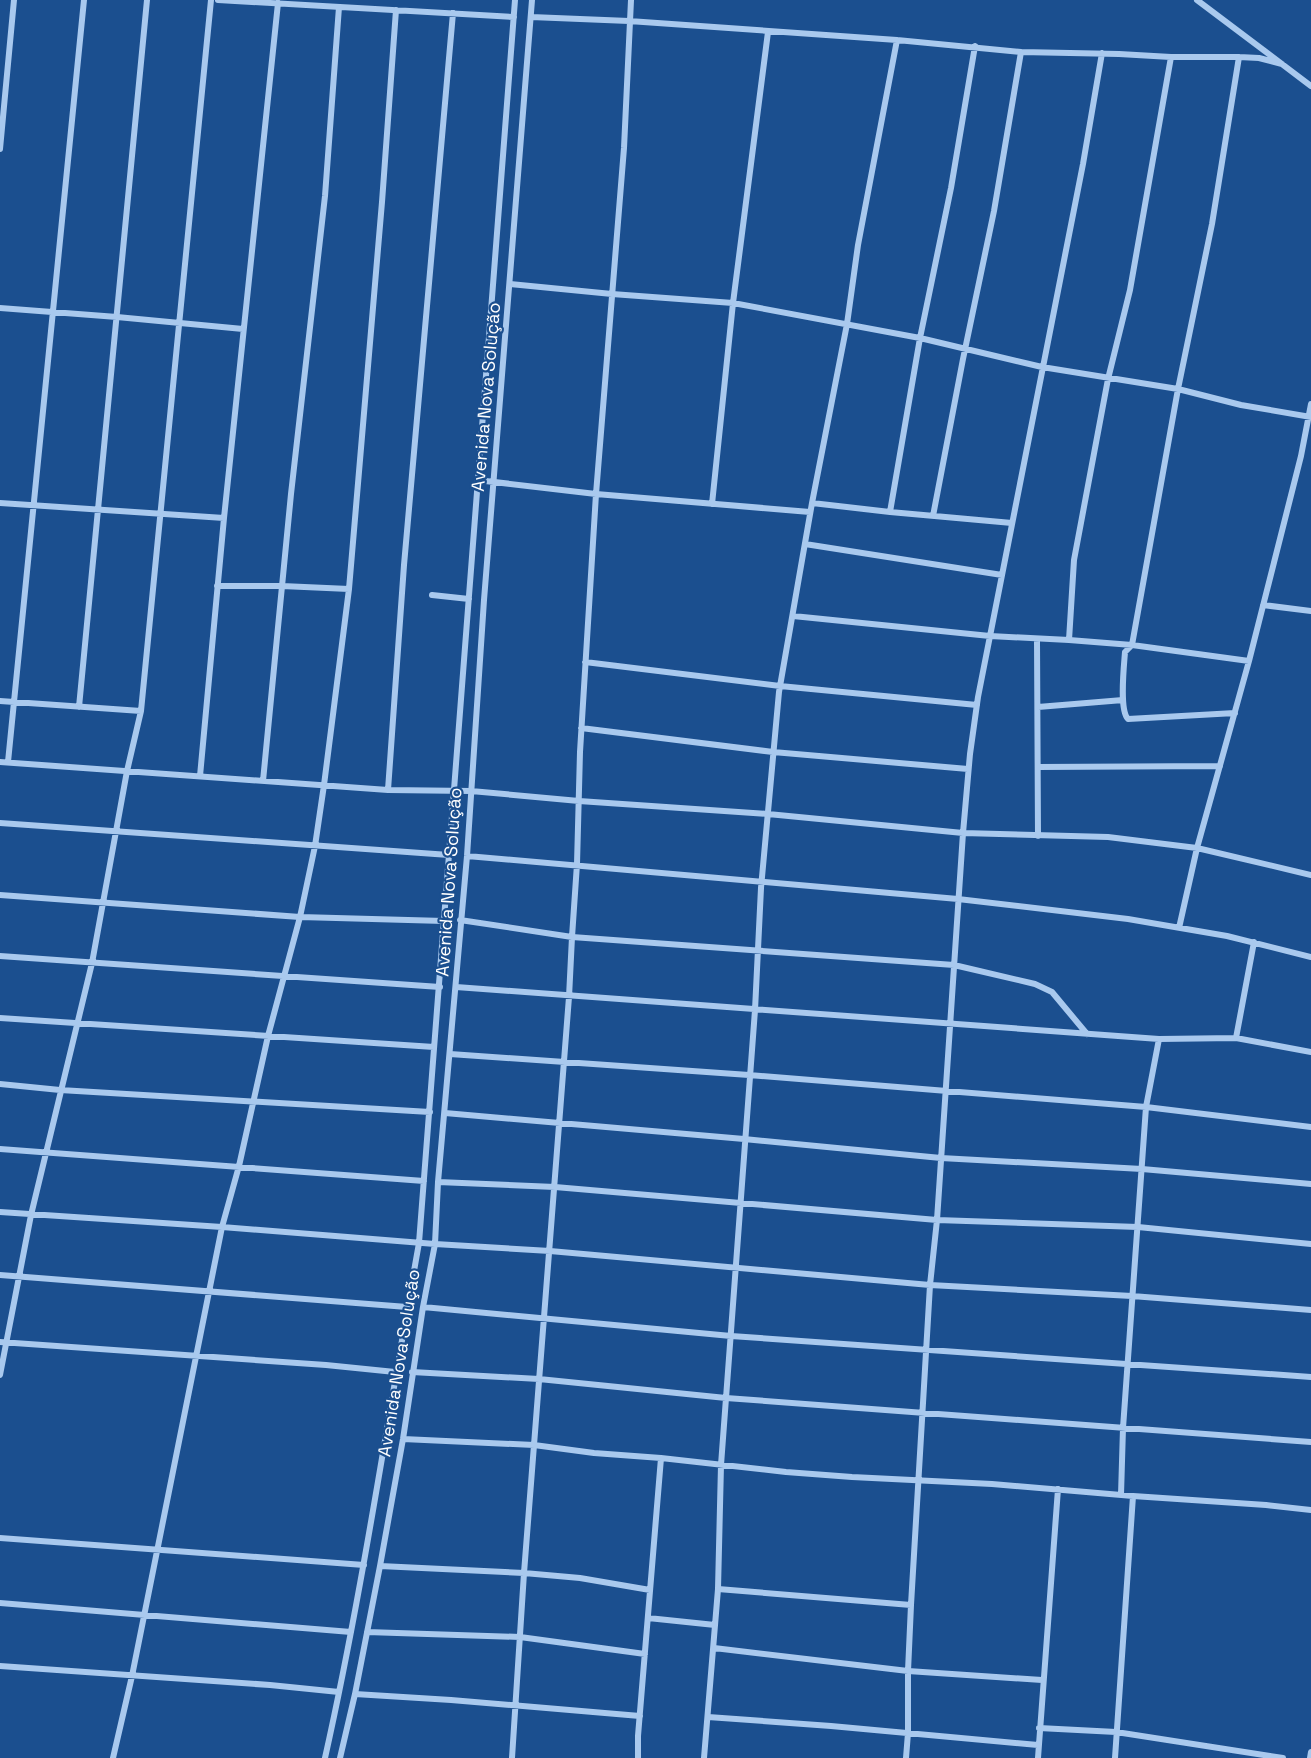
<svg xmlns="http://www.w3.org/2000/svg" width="1311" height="1758" font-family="'Space Grotesk',sans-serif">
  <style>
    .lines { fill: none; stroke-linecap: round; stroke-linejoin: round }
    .street { stroke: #a9c9ee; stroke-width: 6 }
    .labels { text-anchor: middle; stroke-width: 4.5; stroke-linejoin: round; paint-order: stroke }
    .street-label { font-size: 18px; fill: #fff; stroke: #1b4f8f }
  </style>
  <rect width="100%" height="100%" fill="#1b4f8f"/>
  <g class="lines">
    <path class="street" d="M218,0L514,17
      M1197,0L1311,86
      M531,17L629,21L897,40L1021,52L1119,54L1171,57H1239L1259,58L1282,64
      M0,149L14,0
      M510,284L612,294L733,303L920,338L1042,367L1178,389L1241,405L1311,417
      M0,308L117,317L243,329
      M477,480L596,494L810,512
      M0,503L224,518
      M812,503L890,512L1012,523
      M712,504L733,303L768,32
      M890,512L920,338L951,188L975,46
      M933,516L963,359L994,211L1021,52
      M805,544L1002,575
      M217,586H282L349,589
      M432,595L469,599
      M1263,605L1311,611
      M793,616L990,636L1069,640L1132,645L1249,661
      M1037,639L1038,836
      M1069,640L1074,560L1108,379L1130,290L1171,57
      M585,662L780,686L977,705
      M0,701L141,711
      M79,707L147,0
      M1038,707L1123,700
      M1235,713L1128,719C1119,710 1124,666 1125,652L1132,645L1178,389L1212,224L1239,57
      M581,728L773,752L968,769
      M0,762L388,790L471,791L579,801L768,814L963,833L1108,837L1197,848L1311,875
      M8,762L84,0
      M1038,767L1220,766
      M200,776L224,518L278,3
      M263,781L291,494L325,196L339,7
      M388,790L404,565L453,13
      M0,823L449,855
      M467,856L958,899L1128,919L1227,936L1311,957
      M0,895L300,917L444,921
      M460,920L572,937L954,965L1035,984L1052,992L1087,1034
      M1179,928L1197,848L1249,661L1301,456L1311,404
      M0,956L440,987
      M456,987L1159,1039L1236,1038L1311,1052
      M0,1018L434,1047
      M1236,1038L1254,942
      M450,1054L749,1075L1146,1107L1311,1127
      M0,1084L60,1090L430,1112
      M445,1113L744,1139L941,1158L1142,1169L1311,1184
      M0,1149L424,1181
      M438,1182L555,1187L937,1220L1138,1227L1311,1244
      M0,1212L222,1227L435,1244L550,1251L930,1285L1132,1296L1311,1310
      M0,1275L407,1307
      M423,1307L731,1336L1311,1377
      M0,1342L326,1365L395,1372
      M412,1372L539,1379L726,1398L1311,1442
      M0,1375L31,1215L92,963L127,771L141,711L211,0
      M403,1439L534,1445L594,1453L661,1458L786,1472L852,1477L992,1484L1133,1496L1266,1505L1311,1510
      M1121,1495L1123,1428L1146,1107L1159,1039
      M0,1538L364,1565
      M380,1566L524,1573L580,1578L650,1590
      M718,1589L911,1605
      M0,1603L351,1632
      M648,1618L715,1625
      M367,1632L520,1637L645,1654
      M714,1648L908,1671L1042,1680
      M0,1666L270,1685L339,1692
      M355,1694L451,1700L640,1716
      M708,1717L831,1726L1038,1745
      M1039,1728L1116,1732L1283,1758
      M113,1758L132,1676L222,1227L239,1166L268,1036L300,917L315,846L324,785L349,589L382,202L396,10
      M325,1758C363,1588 388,1415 419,1243L515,0
      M340,1758L355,1694L380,1566L403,1439L423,1307L435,1244L438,1182L467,856L484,600L532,0
      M512,1758L524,1573L569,997L572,937L577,864L580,752L596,494L624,148L631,0
      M638,1758V1736L661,1458
      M704,1758L718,1589L721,1465L755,1010L761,888L779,692L812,503L847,324L858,245L897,40
      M906,1758L908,1733V1671L911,1605L930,1285L937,1220L963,833L970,754L978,697L1083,164L1102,53
      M1038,1758L1058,1489
      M1115,1758L1133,1496
      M1310,1758L1311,1752"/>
  </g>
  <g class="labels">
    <g class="street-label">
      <text transform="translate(486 397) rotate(-85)" y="6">Avenida Nova Solução</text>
      <text transform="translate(449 882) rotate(-86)" y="6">Avenida Nova Solução</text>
      <text transform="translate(399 1363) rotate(-81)" y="6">Avenida Nova Solução</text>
    </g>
  </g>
</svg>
